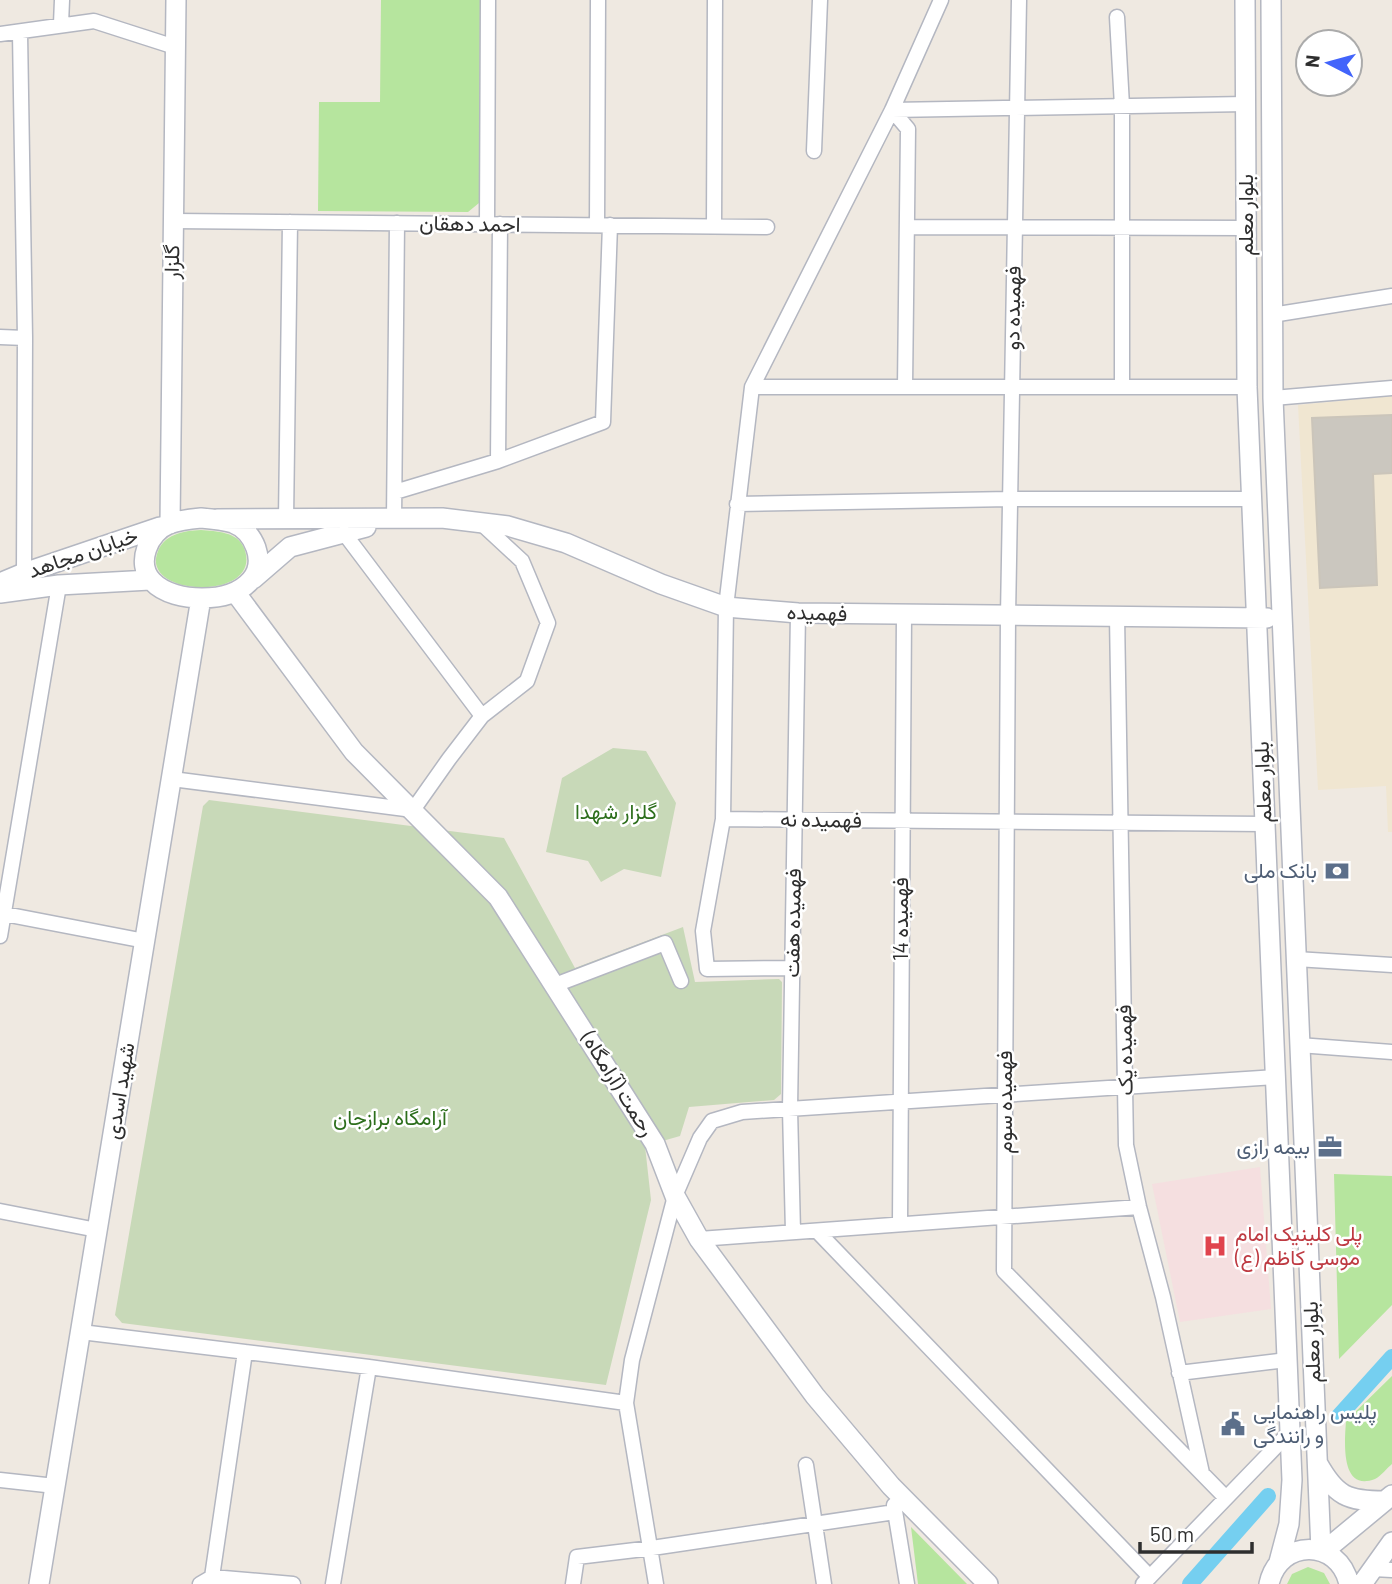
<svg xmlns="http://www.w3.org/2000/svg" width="1392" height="1584" font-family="Barlow,Vazirmatn,sans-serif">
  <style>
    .education { fill: #f0e6d1 }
    .medical { fill: #f5dfe0 }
    .green { fill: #b6e59e }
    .cemetery { fill: #c8d9b8 }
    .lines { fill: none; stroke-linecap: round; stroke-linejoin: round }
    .canal { stroke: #75cff0; stroke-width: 16 }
    .building { fill: #cbc7bf; stroke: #cbc5ba; stroke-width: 2 }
    .street-casing { stroke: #b4b7c1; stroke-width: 17 }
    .secondary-casing { stroke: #b4b7c1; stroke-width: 22 }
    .street { stroke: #fff; stroke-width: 14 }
    .secondary { stroke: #fff; stroke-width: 19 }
    .labels { text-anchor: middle; stroke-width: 5; stroke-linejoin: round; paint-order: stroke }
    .street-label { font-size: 21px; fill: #2e2e2e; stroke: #fff }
    .park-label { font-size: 21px; fill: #2c6e1b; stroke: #fff }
    .service-label { font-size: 21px; fill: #4e5e75; stroke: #fff; text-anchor: end }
    .health-label { font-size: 21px; fill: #be3a42; stroke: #fff; text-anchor: start }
  </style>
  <rect width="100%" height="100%" fill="#efe9e1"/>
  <path class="education" d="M1392,396V832H1388L1386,786L1318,790L1298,405Z"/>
  <path class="medical" d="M1260,1167L1271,1309L1180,1322L1152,1184Z"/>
  <path class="green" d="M381,0H480L479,203L468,212L318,211L319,102H380Z
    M201,530C216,531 238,532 244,548C265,601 143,598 157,554C163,534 183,531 201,530Z
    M1334,1174L1392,1176V1305L1339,1359Z
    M1392,1376V1464C1387,1468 1381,1476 1375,1479C1339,1493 1345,1438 1346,1421Z
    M911,1527L967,1584H918Z
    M1308,1567L1324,1573L1330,1584H1287L1292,1574Z"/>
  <path class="cemetery" d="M613,748L646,751L676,803L661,877L624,869L601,882L588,861L546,852L562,778Z
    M209,800L504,838L575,968L683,927L695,982L779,979L782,982L781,1094L774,1100L689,1107L680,1136L645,1146L651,1200L606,1385L122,1323L115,1315L203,806Z"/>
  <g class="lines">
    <path class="canal" d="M1338,1417L1392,1357
      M1190,1584L1268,1496"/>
  </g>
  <path class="building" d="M1392,415V473L1373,474L1377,585L1320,588L1312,418Z"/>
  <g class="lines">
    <g class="street-casing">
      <path id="street" d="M941,0L892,110L752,387L726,607L723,819L1264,824
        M1019,0L1008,616L1004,1271L1226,1498
        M1117,17L1122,106V387
        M61,24L62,0
        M20,33L25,338L24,573
        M0,34L94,21L175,47
        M892,110L1246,104
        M892,110L908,129L905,387
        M814,151L820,0
        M173,221L767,227
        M487,224L488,0
        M597,225L598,0
        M714,226L715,0
        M908,227L1246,228
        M1272,315L1392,296
        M0,337L25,338
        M752,387H1247
        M1273,398L1392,388
        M498,461L500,224
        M395,492L498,461L603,422L610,225
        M737,504L1010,499H1250
        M286,520L290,222
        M394,520L397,223
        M344,533L482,716
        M1117,617L1126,1145L1139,1207L1163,1297L1202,1473
        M172,779L413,810L449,759L482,716L527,681L548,623L522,561L481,523
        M723,819L703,931L707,969L792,968
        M0,913L145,941
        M0,936L59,585
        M1296,959L1392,965
        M555,985L665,943L681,981
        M1299,1045L1392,1052
        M0,1211L97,1230
        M900,1224L904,615
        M817,1231L1150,1577
        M793,1232L790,1109L798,613
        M699,1239L1139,1207
        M81,1332L369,1367L626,1403
        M1179,1373L1287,1360
        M806,1465L824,1584
        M0,1480L55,1486
        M894,1505L907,1584
        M1373,1569L1392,1570
        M212,1577L293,1584
        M200,1584L212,1577L245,1352
        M333,1584L369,1367
        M573,1584L577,1557L652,1548L895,1512
        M656,1584L626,1403L632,1360L675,1196L700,1138L712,1121L742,1112L1275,1077
        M1143,1584L1290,1432"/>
    </g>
    <g class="secondary-casing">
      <path id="secondary" d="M1245,0L1247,387L1292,1480L1289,1524L1279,1562
        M1271,0L1273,398L1321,1551
        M201,518C212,519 223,520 233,523C254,531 267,562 251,580C239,594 219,598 202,598C185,598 164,594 152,581C135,563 149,532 169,524C179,520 190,519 201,518Z
        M217,519L442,518L508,526L566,543L661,584L726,607L798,613L1267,618
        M170,524L176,0
        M253,579L290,547L366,527
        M0,583L24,573L160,527
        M235,592L354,752L498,897L655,1144L675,1196L699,1239L815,1396L891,1486L988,1584
        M0,593L59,585L150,580
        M1318,1464C1336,1496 1347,1501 1384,1501
        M1323,1552L1392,1495
        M39,1584L201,598
        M1269,1584C1279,1538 1339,1538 1349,1584
        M1362,1584L1392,1542"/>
    </g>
    <use href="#street" class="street"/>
    <use href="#secondary" class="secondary"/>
  </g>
  <defs>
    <g id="bank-bare" transform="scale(1.89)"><path d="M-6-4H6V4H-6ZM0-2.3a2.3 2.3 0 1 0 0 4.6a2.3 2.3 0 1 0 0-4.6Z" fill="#5c6f8a" stroke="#fff" stroke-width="2.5" paint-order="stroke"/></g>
    <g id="office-bare" transform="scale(1.89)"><path d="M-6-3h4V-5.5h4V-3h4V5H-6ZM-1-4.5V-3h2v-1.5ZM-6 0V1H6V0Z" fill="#5c6f8a" stroke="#fff" stroke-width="2.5" paint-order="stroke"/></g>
    <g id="hospital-bare" transform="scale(1.89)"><path d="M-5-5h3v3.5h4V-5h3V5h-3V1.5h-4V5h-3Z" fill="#e0444e" stroke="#fff" stroke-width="2.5" paint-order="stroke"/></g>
    <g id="civic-bare" transform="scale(1.89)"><path d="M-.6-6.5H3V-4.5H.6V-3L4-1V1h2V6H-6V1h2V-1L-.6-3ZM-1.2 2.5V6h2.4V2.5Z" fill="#5c6f8a" stroke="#fff" stroke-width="2.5" paint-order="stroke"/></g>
  </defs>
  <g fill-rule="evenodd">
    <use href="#bank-bare" x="1337" y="871"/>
    <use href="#office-bare" x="1330" y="1147"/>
    <use href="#hospital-bare" x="1215" y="1246"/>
    <use href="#civic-bare" x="1233" y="1424"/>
  </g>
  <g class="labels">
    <g class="street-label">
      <text transform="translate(1246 215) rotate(-90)" y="7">بلوار معلم</text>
      <text transform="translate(470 224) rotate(1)" y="7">احمد دهقان</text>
      <text transform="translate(172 262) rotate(-89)" y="7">گلزار</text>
      <text transform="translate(1013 308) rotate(-89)" y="7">فهمیده دو</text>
      <text transform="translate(83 553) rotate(-19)" y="7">خیابان مجاهد</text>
      <text transform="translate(817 613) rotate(2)" y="7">فهمیده</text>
      <text transform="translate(1263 782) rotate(-92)" y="7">بلوار معلم</text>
      <text transform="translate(821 820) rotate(1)" y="7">فهمیده نه</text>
      <text transform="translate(901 919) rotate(-90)" y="7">فهمیده 14</text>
      <text transform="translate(793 923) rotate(-89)" y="7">فهمیده هفت</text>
      <text transform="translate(1125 1050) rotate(-91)" y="7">فهمیده یک</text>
      <text transform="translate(618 1084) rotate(58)" y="7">رحمت (آرامگاه)</text>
      <text transform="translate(120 1091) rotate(-81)" y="7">شهید اسدی</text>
      <text transform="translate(1005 1102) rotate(-90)" y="7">فهمیده سوم</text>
      <text transform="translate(1312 1342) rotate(-92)" y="7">بلوار معلم</text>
    </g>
    <g class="park-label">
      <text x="616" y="819">گلزار شهدا</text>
      <text x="390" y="1125">آرامگاه برازجان</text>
    </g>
    <g class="service-label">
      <text x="1317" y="878">بانک ملی</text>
      <text x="1310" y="1154">بیمه رازی</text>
      <text x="1253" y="1419" text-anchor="start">پلیس راهنمایی<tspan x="1253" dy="24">و رانندگی</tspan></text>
    </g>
    <g class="health-label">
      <text x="1235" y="1241">پلی کلینیک امام<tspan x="1235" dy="24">موسی کاظم (ع)</tspan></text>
    </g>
  </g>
  <g transform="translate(1329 63) rotate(276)"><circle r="33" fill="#ffffff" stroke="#ababab" stroke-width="2"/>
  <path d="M0-5L12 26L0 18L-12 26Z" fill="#4264fb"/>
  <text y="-10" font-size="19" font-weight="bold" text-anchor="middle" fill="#2e2e2e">N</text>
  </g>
  <path d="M1140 1542v10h112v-10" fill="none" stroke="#2e2e2e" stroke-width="3.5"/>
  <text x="1150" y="1542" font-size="21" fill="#2e2e2e" stroke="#ffffff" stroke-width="5" paint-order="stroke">50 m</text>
</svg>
